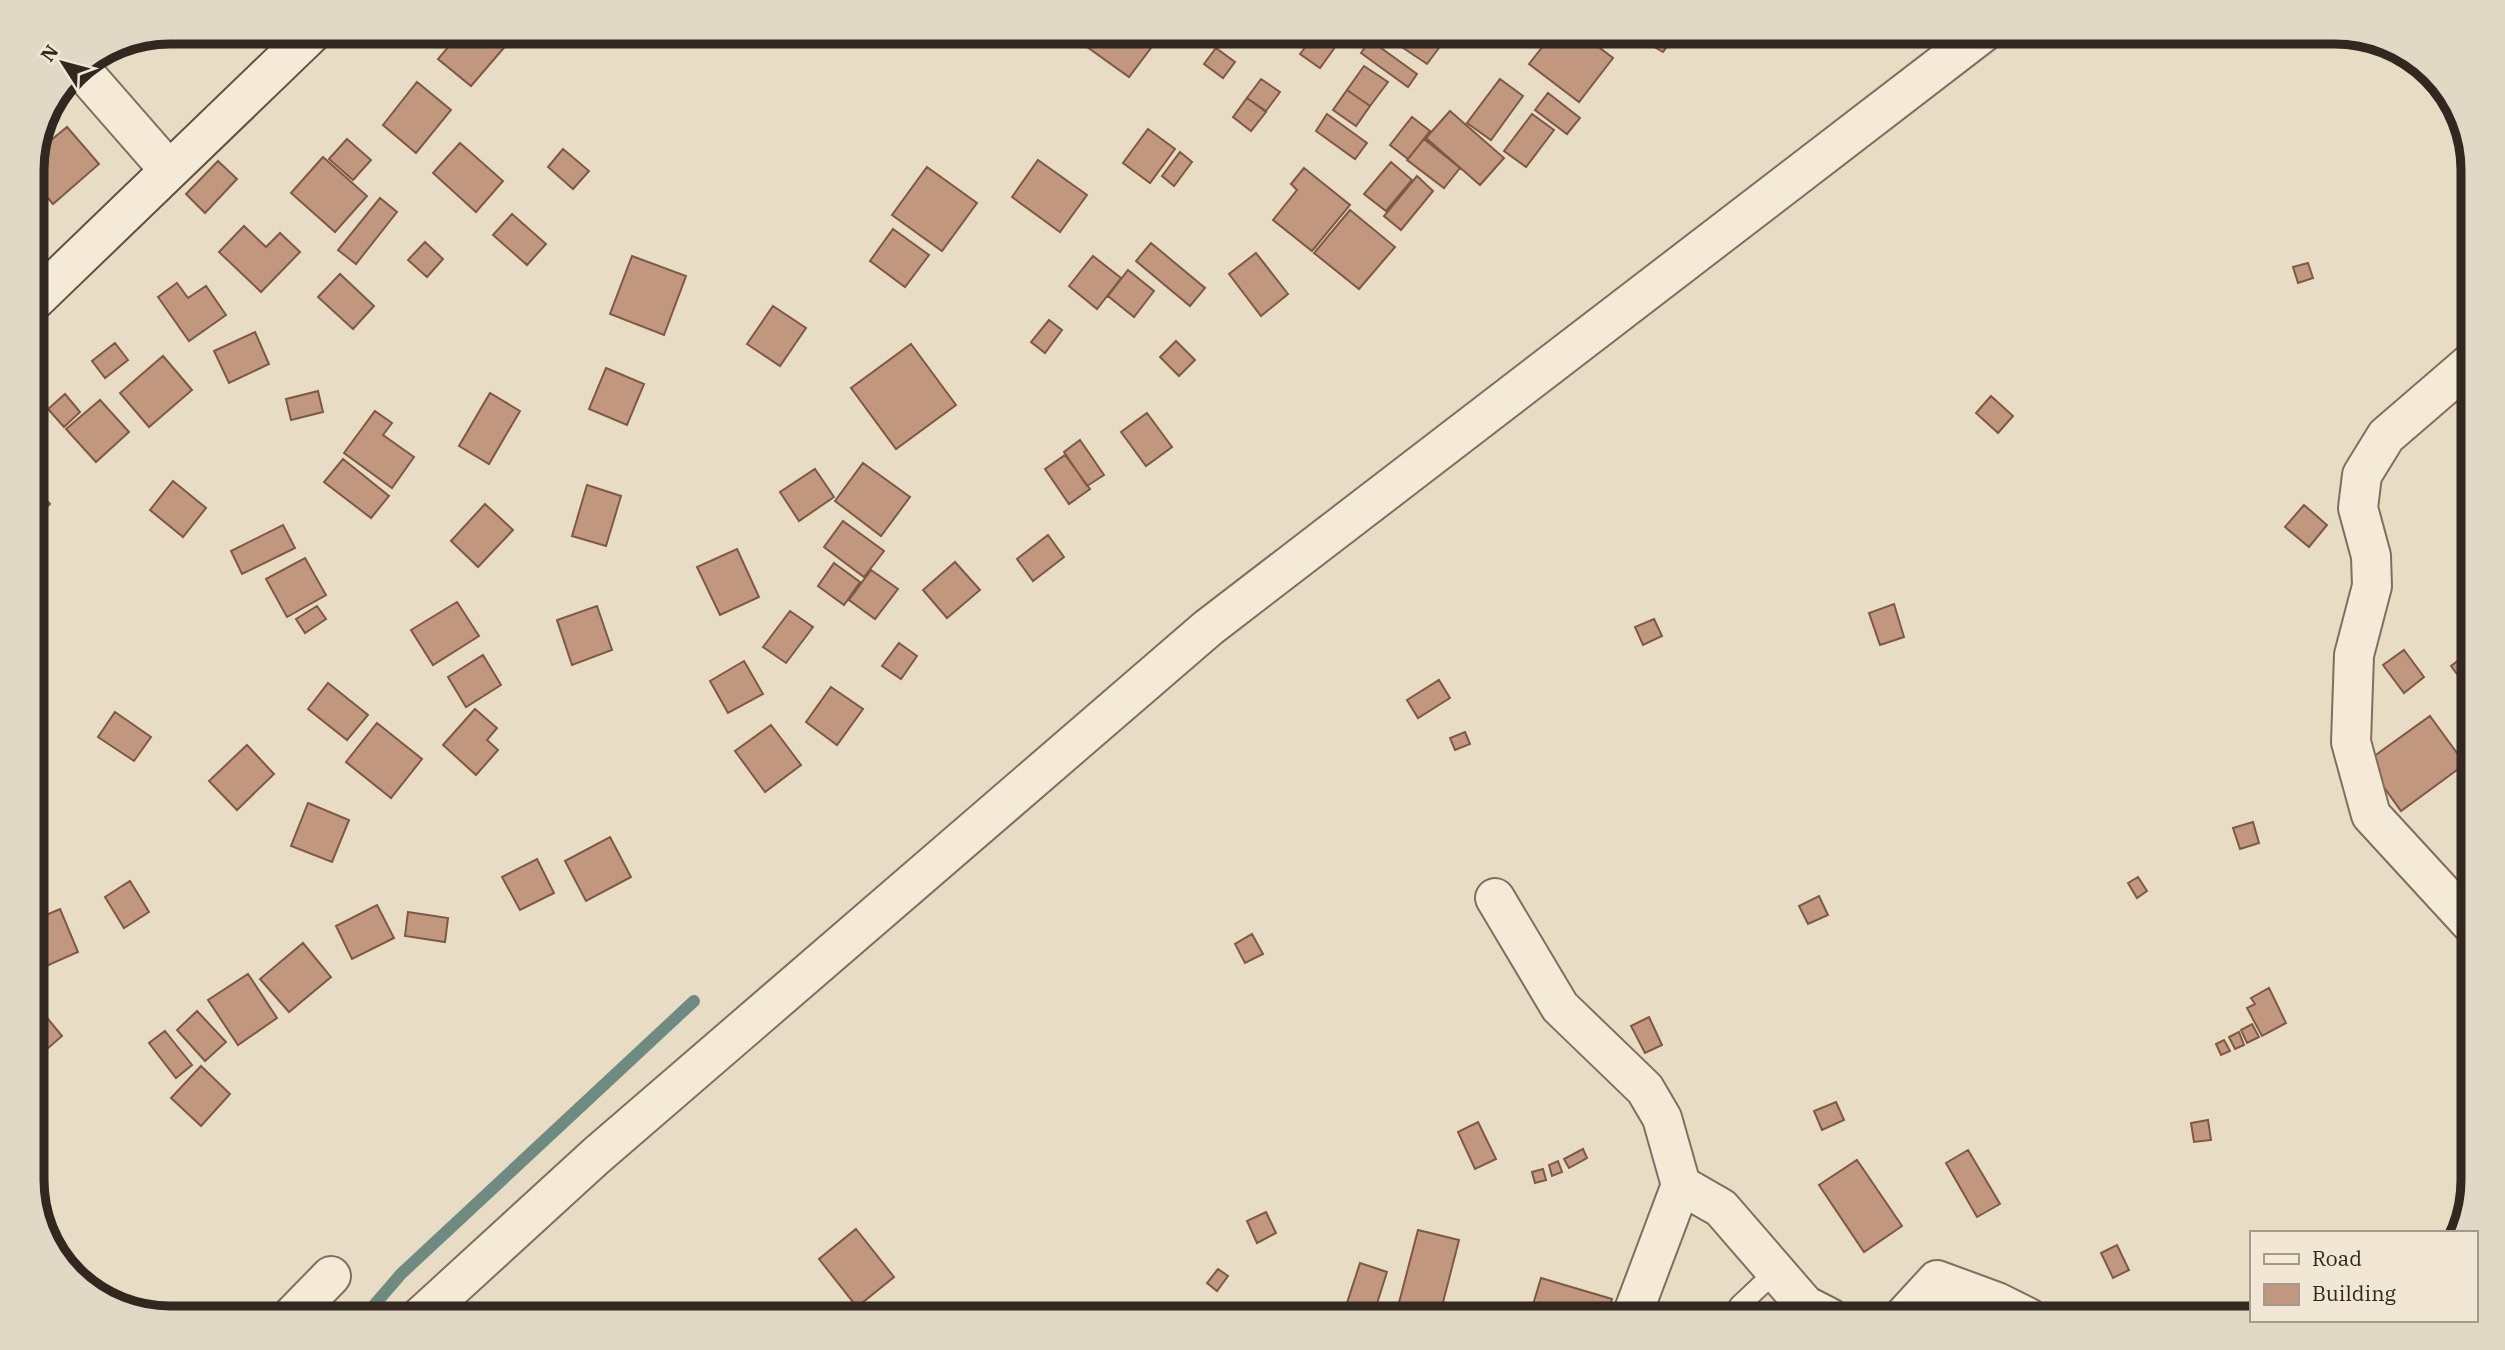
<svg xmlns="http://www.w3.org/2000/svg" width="2505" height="1350" font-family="'IBM Plex Serif',serif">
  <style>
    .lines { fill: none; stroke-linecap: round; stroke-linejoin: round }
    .stream { stroke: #6e8a81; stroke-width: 12 }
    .building { fill: #c2977f; stroke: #7e5946; stroke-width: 2 }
    .service-casing { stroke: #816e5d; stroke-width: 23 }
    .minor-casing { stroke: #816e5d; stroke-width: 42 }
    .secondary-casing { stroke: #635040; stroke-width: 42 }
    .service { stroke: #f4ead7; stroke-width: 19 }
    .minor { stroke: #f4ead7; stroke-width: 38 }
    .secondary { stroke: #f4ead7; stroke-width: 38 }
    .rim { fill: none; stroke: #33281f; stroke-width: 9 }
  </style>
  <rect width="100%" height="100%" fill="#e9dcc5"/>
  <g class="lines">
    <path class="stream" d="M363,1318L401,1274L694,1001"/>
  </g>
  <path class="building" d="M461,32H495L508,43L471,86L438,59Z
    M1092,32H1163L1129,77L1083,44Z
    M1239,32H1255L1249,39Z
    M1317,32H1346L1320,68L1300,54Z
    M1395,32H1440L1447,37L1427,64L1390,39Z
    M1554,32H1579L1613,58L1579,102L1529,64Z
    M1628,32H1669L1675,35L1663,52Z
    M1370,40L1417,74L1408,87L1361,53Z
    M1216,48L1235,62L1223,78L1204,64Z
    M1364,66L1388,82L1370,106L1347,90Z
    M1261,79L1280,92L1266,111L1247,98Z
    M1500,79L1523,96L1491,140L1467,123Z
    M417,82L451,110L416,153L383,125Z
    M1347,90L1370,106L1356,126L1333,110Z
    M1548,93L1580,118L1567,134L1535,110Z
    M1247,98L1266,112L1251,131L1233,117Z
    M1450,111L1504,158L1480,185L1426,138Z
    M1327,114L1367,143L1355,159L1316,131Z
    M1532,114L1554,130L1526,167L1504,151Z
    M1412,117L1430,131L1408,159L1390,145Z
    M67,127L99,164L53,204L32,179V161L33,155Z
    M1148,129L1175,149L1150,183L1123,163Z
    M347,139L371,160L353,180L329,159Z
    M1424,139L1460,168L1444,188L1407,160Z
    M460,143L503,181L476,212L433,173Z
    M563,149L589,171L573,189L548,167Z
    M1180,152L1192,162L1174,186L1162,176Z
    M323,157L367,196L335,232L291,193Z
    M1038,160L1087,195L1060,232L1012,197Z
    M218,161L237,179L205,213L186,194Z
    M1391,162L1412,180L1386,211L1364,194Z
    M927,167L977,203L942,251L892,215Z
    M1304,168L1350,205L1312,251L1273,220L1297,190L1291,184Z
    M1417,176L1433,191L1401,230L1384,216Z
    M380,198L397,212L356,264L338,250Z
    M1350,210L1395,247L1359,289L1314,253Z
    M512,214L546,244L527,265L493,235Z
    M244,226L266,247L280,233L300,252L261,292L219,252Z
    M893,229L929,255L905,287L870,261Z
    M425,242L443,259L427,277L408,260Z
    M1151,243L1205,288L1190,306L1136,261Z
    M1256,253L1288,294L1261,316L1229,274Z
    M632,256L686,276L664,335L610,314Z
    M1093,256L1121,278L1097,309L1069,286Z
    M2308,263L2313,278L2298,283L2293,267Z
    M1128,270L1154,291L1134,317L1108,296Z
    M340,274L374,306L353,329L318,297Z
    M177,283L188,298L206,286L226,315L189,341L158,297Z
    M773,306L806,328L780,366L747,344Z
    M1049,320L1062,330L1045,353L1031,342Z
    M255,332L269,364L229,383L214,351Z
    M1176,341L1195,360L1179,376L1160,357Z
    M115,343L128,360L105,378L92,361Z
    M911,344L956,405L896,449L851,388Z
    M163,356L192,390L149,427L120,393Z
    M606,368L644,384L627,425L589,409Z
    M318,391L323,412L291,420L286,399Z
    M490,393L520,411L489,464L459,446Z
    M65,394L80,412L64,427L48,409Z
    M1991,396L2013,416L1998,433L1976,413Z
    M100,400L129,432L96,462L66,429Z
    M375,411L392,423L383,435L414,457L392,488L344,453Z
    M1147,413L1172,447L1146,466L1121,432Z
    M1080,440L1104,475L1087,486L1064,452Z
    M1065,455L1090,489L1069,504L1045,469Z
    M343,459L389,496L371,518L324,482Z
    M863,463L910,497L881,536L835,501Z
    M815,469L834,497L799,521L780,492Z
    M173,481L206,508L183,537L150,510Z
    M32,484L50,504L32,520Z
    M587,485L621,496L606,546L572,536Z
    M485,504L513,530L478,567L451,541Z
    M2304,505L2327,525L2309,547L2285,527Z
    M843,521L884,551L864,577L824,547Z
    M283,525L295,548L242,574L231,551Z
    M1048,535L1064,557L1033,581L1017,559Z
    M737,549L759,597L720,615L697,567Z
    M305,558L326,595L287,617L266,579Z
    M955,562L980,590L947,618L923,590Z
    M834,563L860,582L844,605L818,586Z
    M871,570L898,589L875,619L849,600Z
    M457,602L479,636L433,665L411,630Z
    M1894,604L1904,637L1880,645L1869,613Z
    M317,606L326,619L305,633L296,619Z
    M597,606L612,650L572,665L557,620Z
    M790,611L813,627L786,663L763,647Z
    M1654,619L1662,636L1643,645L1635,627Z
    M899,643L917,656L901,679L882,666Z
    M2473,649V696L2451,666Z
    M2404,650L2424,677L2404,693L2383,665Z
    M483,655L501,685L466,707L448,677Z
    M744,661L763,694L728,713L710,681Z
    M1439,680L1450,698L1418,718L1407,700Z
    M328,683L368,715L347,740L308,709Z
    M831,687L863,709L837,745L806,722Z
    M475,709L497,728L487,740L498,750L476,775L443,745Z
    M115,712L151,737L134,761L98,737Z
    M2430,716L2465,764L2401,811L2366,762Z
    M377,723L422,759L391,798L346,762Z
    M771,725L801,765L765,792L735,751Z
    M1465,732L1470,744L1455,750L1450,738Z
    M247,745L274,774L237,810L209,781Z
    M308,803L349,820L332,862L291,846Z
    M2253,822L2259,843L2240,849L2233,828Z
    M610,837L631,877L586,901L565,861Z
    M537,859L554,893L520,910L502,877Z
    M2138,877L2147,891L2137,898L2128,883Z
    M130,881L149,912L124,928L105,897Z
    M1819,896L1828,915L1808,924L1799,906Z
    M377,905L394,938L352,959L336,926Z
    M60,909L78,952L44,967L32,938V921Z
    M408,912L448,918L445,942L405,936Z
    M1252,934L1263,954L1245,963L1235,944Z
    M303,943L331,977L289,1012L260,979Z
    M248,974L277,1018L238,1045L208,1000Z
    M2269,988L2286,1023L2262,1036L2247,1008L2255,1004L2251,998Z
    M39,1008L62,1036L32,1062V1015Z
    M197,1011L226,1042L205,1061L177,1030Z
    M1649,1017L1662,1045L1645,1053L1631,1026Z
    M2252,1024L2259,1037L2247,1043L2241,1030Z
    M165,1031L192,1065L176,1078L149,1043Z
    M2239,1032L2244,1045L2235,1049L2229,1037Z
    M2224,1040L2230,1051L2221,1055L2216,1044Z
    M201,1066L230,1094L201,1126L171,1098Z
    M1836,1102L1844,1120L1822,1130L1814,1111Z
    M2208,1120L2211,1140L2194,1142L2191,1123Z
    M1478,1122L1496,1159L1475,1169L1458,1132Z
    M1583,1149L1587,1158L1569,1168L1564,1159Z
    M1968,1150L2000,1204L1977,1217L1946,1163Z
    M1857,1160L1902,1226L1864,1252L1819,1185Z
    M1558,1161L1562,1172L1552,1176L1549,1165Z
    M1543,1169L1546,1180L1535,1183L1532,1172Z
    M1266,1212L1276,1233L1257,1243L1247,1221Z
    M856,1229L894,1277L857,1307L819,1259Z
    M1418,1230L1459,1240L1439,1318H1395Z
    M2117,1245L2129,1270L2113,1278L2101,1253Z
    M1360,1263L1387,1272L1374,1313L1347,1303Z
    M1218,1269L1228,1276L1217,1291L1207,1283Z
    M1541,1278L1612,1299L1606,1318H1529Z
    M1346,1310L1372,1318H1343Z"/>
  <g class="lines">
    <g class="service-casing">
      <path id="service" d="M1731,1318L1740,1305L1774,1273"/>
    </g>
    <g class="minor-casing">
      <path id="minor" d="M79,67L169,170
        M2473,361L2386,436L2362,475L2358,508L2371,556L2372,586L2354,655L2351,742L2371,815L2473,926
        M1495,898L1560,1007L1645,1089L1662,1118L1681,1185L1721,1208L1805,1305L1830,1318
        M290,1318L331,1276
        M419,1318L596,1156L1208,628L1984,32
        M1631,1318L1681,1185
        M1902,1318L1937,1280L1997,1302L2029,1318"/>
    </g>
    <g class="secondary-casing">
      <path id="secondary" d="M32,303L313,32"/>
    </g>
    <use href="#service" class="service"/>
    <use href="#minor" class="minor"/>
    <use href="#secondary" class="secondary"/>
  </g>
  <path d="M0 0H2505V1350H0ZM170 44H2335A126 126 0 0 1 2461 170V1180A126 126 0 0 1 2335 1306H170A126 126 0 0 1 44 1180V170A126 126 0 0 1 170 44Z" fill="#e2d8c6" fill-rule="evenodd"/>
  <path class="rim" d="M170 44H2335A126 126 0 0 1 2461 170V1180A126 126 0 0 1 2335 1306H170A126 126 0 0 1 44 1180V170A126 126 0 0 1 170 44Z"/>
  <rect x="2250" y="1231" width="228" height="91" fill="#f1e7d4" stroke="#a59b8c" stroke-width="2"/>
  <rect x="2264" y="1254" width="35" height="10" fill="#f4ead7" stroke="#a59b8c" stroke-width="2"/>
  <text x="2312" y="1266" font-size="21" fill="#33281f">Road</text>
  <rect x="2264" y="1284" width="35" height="21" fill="#c2977f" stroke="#a59b8c" stroke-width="2"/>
  <text x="2312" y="1301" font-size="21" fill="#33281f">Building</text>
  <g transform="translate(63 63) rotate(306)" stroke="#f1e7d4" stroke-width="5" paint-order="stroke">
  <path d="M0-5L12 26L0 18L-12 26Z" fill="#33281f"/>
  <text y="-10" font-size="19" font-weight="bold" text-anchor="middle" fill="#33281f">N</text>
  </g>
</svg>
